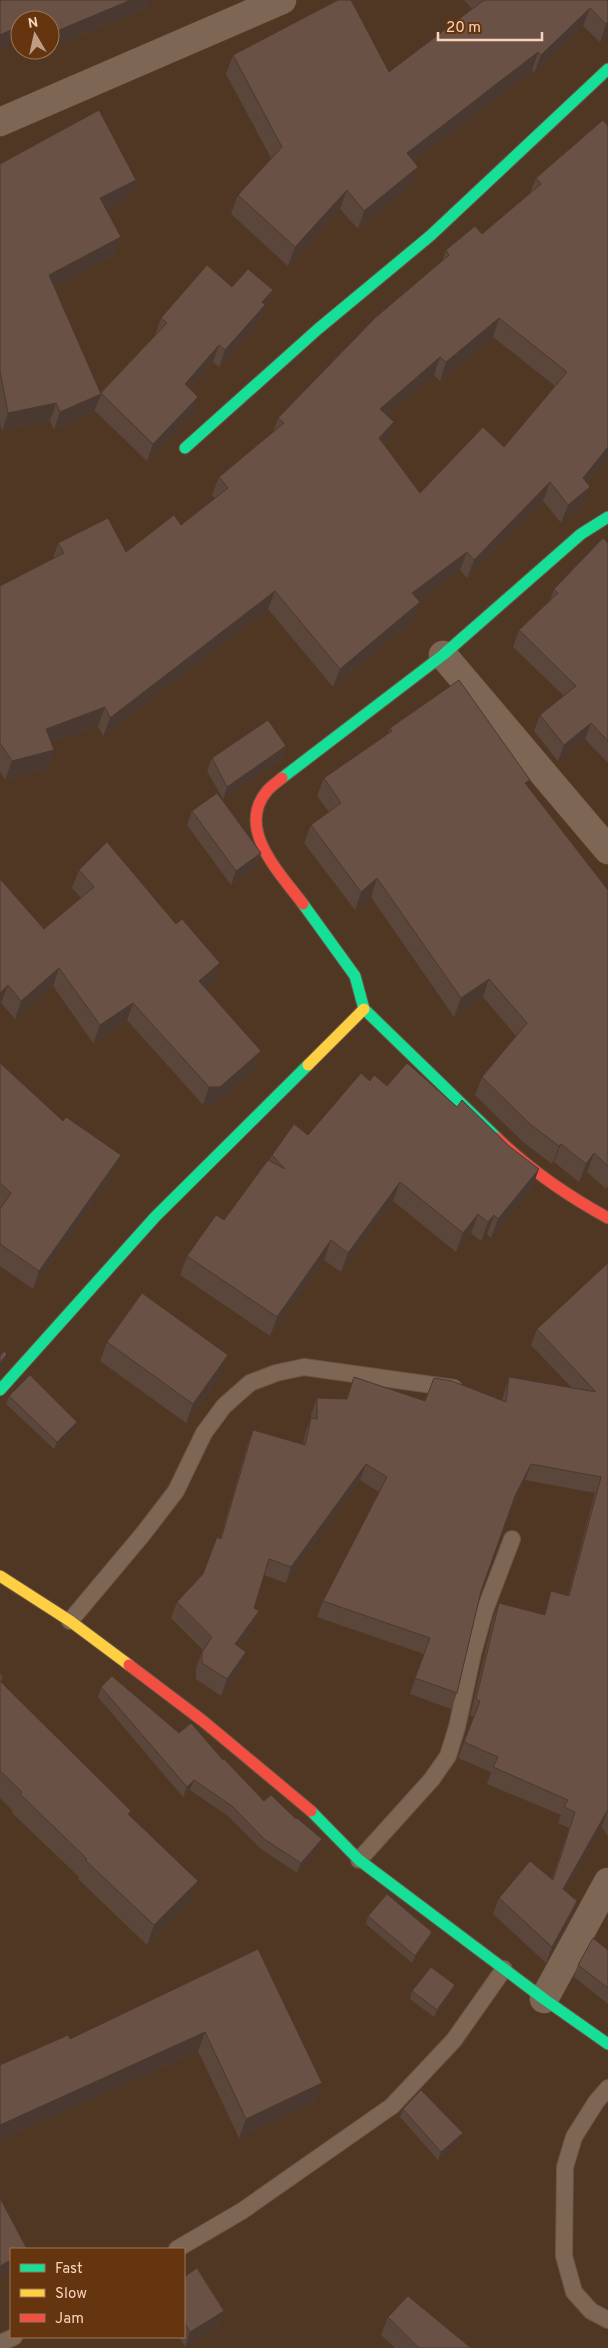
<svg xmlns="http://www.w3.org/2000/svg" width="608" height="2348" font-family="Overpass,sans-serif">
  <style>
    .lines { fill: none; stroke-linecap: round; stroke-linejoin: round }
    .lane-casing { stroke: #6a5444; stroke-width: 18 }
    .street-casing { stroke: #6a5444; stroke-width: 29 }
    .fast-casing { stroke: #6a5444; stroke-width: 13 }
    .slow-casing { stroke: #6a5444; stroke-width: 13 }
    .jam-casing { stroke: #6a5444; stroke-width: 13 }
    .lane { stroke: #7d6654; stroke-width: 16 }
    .street { stroke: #7d6654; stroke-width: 28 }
    .fast { stroke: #16e098; stroke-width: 11 }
    .slow { stroke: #ffcf43; stroke-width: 11 }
    .jam { stroke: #f24e42; stroke-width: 11 }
    .wall { fill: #5b463b; fill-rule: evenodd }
    .shaded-wall { fill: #4a3930 }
    .building { fill: #6a5145; stroke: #4a3930; fill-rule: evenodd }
  </style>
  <rect width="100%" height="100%" fill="#503723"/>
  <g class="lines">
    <g class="lane-casing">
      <path id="lane" d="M70,1621L143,1534L176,1491L204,1433L224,1406L250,1383L276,1373L304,1367L454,1388
        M359,1860L432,1779L448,1756L457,1727L473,1653L485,1610L512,1539
        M608,2088L596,2102L574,2137L565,2167L564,2256L574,2292L591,2311L608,2320
        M177,2249L242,2211L392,2106L454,2040L504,1969
        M0,2343L14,2337"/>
    </g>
    <g class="street-casing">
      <path id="street" d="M0,122L282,0
        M443,655L608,850
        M544,1999L608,1882"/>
    </g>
    <g class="fast-casing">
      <path id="fast" d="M185,448L318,329L430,236L608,69
        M282,778L443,655L581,534L608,517
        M303,904L355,976L364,1009L497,1138
        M0,1390L155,1217L308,1065
        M311,1811L359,1860L544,1999L608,2044"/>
    </g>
    <g class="slow-casing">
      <path id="slow" d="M308,1065L364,1009
        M0,1576L70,1621L129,1665"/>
    </g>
    <g class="jam-casing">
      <path id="jam" d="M282,778C277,782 271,786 267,791C235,829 281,874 303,904
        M497,1138C530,1170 568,1196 608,1218
        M129,1665L203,1721L311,1811"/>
    </g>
    <use href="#lane" class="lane"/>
    <use href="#street" class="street"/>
    <use href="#fast" class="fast"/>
    <use href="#slow" class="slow"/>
    <use href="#jam" class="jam"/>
  </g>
  <path class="wall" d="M0,0H149L146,9L50,48V20H20Z
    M464,0H608V34L600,42L583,26L534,73L532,71L414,161L418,167L411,185L358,229L340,209L288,266L231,214L238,195L271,158L226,74L233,55L389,72L472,9Z
    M608,126V457L587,483L584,505L561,523L543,501L467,578L460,570L419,601L414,620L333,687L268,609L103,736L98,726L51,743L54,750L47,768L5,780L0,771V586L53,559L58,543L126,552L181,525L215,498L212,495L219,477L273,432L278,418L442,261L446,250L482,234L530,193L536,178ZM493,337L555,386L504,447L420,493L383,445L388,440L394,422L387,415L434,375L440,381Z
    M0,164L129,198L106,210L121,237L114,255L54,287L100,393L155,335L161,318L232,287L273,290L266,308L262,312L259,322L219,367L213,362L190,389L198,397L192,414L147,461L95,411L94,412L54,430L50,421L2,431L0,423Z
    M608,543V763L585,739L558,761L534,731L540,715L564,696L513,647L519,630L550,600L554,589Z
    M390,728L527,786L608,890V1186L606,1189L587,1172L579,1182L554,1162L552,1164L523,1142L475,1095L482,1077L516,1036L483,997L454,1017L371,897L355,910L304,843L311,825L329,812L317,796L324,778L388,734Z
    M286,746L282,759L223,799L207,771L212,758Z
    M192,811L261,853L255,868L231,885L187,825Z
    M79,870L214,981L205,988L255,1069L214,1105H203L127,1020L93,1043L53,986L15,1019L1,1003L0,1004V879L44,929L81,898L72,888Z
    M0,1063L114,1173L33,1289L0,1266V1209L1,1207H0Z
    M370,1081L387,1086L532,1188L491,1238L487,1234L481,1241L471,1233L456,1252L393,1201L341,1272L324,1260L270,1336L180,1275L187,1256L224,1220L269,1161L272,1155L308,1135Z
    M608,1263V1836L602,1827L565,1891L577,1901L571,1917L546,1963L493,1914L499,1898L552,1879L569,1828L558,1823L561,1815L487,1784L491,1772L458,1758L474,1717L470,1716L493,1619L499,1603L544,1615L551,1591L568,1595L595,1493L525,1480L510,1511L481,1591L457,1693L451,1709L410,1694L424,1654L317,1617L323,1601L379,1492L360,1480L286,1583L264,1575L254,1608L259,1611L253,1627L239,1647L240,1668L221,1696L196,1679V1668L203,1650L171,1618L177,1602L203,1574L220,1539L247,1446L253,1430L303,1444L305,1434L311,1418V1415L317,1398L346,1399L354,1377L425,1401H502L504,1393L509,1377L572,1388L531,1345L537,1329Z
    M107,1342L221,1374L186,1423L100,1361Z
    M9,1396L75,1429L54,1449L6,1404Z
    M0,1674L3,1676L1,1682L131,1811L129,1815L198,1881L191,1901L147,1945L78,1879L79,1877L12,1813L13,1811L0,1798Z
    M101,1687L179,1733L223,1760L264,1801L296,1819L318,1849L297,1873L261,1849L228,1816L190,1790L183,1797L98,1697Z
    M368,1916L429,1940L412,1963L366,1924Z
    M258,1949L315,2102L239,2138L198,2051L0,2140V2065L70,2039Z
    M608,1950V2004L574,1977L578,1965Z
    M412,1991L452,1992L434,2017L410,1999Z
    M403,2109L460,2140L438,2160L400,2117Z
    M184,2277L224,2311L218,2326L185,2347L179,2337H184Z
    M388,2317L471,2348H395L381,2335Z"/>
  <path class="shaded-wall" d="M131,0H149L146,9L50,48V38L52,33Z
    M590,8L583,26L534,73L541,55Z
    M45,16L43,20H34Z
    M608,22V34L600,42L606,24Z
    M20,26V41L0,49V35Z
    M538,52L532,71L400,172L407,153Z
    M418,167L411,185L358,229L364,211Z
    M136,180L129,198L94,216L100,198Z
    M347,190L340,209L288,266L295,247Z
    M121,237L114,255L43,293L49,275Z
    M273,290L266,308L262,312L259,322L219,367L225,350L262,302Z
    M499,318L493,337L440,381L446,362Z
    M219,345L213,362L179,401L185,384Z
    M440,357L434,375L373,427L380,409Z
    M101,394L94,412L54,430L60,412Z
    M198,397L192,414L147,461L153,444Z
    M56,403L50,421L2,431L8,413Z
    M394,422L388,440L372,456L379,438Z
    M608,447V457L576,496L583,478Z
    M550,482L543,501L467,578L474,560Z
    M590,487L584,505L561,523L568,505Z
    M467,552L460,570L406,611L412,593Z
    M275,591L268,609L103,736L110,718Z
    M420,602L414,620L333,687L340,669Z
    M105,707L98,726L40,747L46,729Z
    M591,723L585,739L558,761L564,745Z
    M286,746L282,759L223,799L227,787Z
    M54,750L47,768L5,780L12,761Z
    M530,780L523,798L525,783Z
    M261,853L255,868L231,885L236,871Z
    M377,878L371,897L355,910L361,892Z
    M220,963L214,981L192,999L199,981Z
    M59,968L53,986L15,1019L21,1001Z
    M489,979L483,997L454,1017L461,998Z
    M8,985L1,1003L0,1004V993Z
    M133,1003L127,1020L93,1043L100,1025Z
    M261,1051L255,1069L214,1105H203L209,1087Z
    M561,1144L554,1162L552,1164L559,1146Z
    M594,1153L587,1172L579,1182L586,1164Z
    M121,1155L114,1173L33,1289L39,1271Z
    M539,1169L532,1188L491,1238L498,1219Z
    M400,1182L393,1201L341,1272L348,1253Z
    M478,1214L471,1233L456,1252L463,1233Z
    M494,1215L487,1234L481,1241L488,1222Z
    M331,1240L324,1260L270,1336L277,1317Z
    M7,1354L4,1362L0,1367V1363Z
    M228,1355L221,1374L186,1423L193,1404Z
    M77,1422L75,1429L54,1449L57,1442Z
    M366,1464L360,1480L286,1583L291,1567Z
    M531,1464L525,1480L509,1512L515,1496Z
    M259,1611L253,1627L229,1661L235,1644Z
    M246,1652L240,1668L221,1696L227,1679Z
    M194,1780L190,1790L183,1797L187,1787Z
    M607,1811L602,1827L557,1905L563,1889Z
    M322,1839L318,1849L297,1873L301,1863Z
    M198,1881L191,1901L147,1945L154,1925Z
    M577,1901L571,1917L546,1963L552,1947Z
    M432,1932L429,1940L412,1963L415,1956Z
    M455,1985L452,1992L434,2017L437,2010Z
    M205,2032L198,2051L0,2140V2125Z
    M322,2083L315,2102L239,2138L246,2119Z
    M463,2133L460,2140L438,2160L441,2152Z
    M11,2260V2271L0,2277V2266Z
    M224,2311L218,2326L185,2347L190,2332Z"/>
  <path class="building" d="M0,0H131L52,33L50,28V20H47L45,16L34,20H20V26L0,35Z
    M338,0H351L389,72L484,0H608V22L606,24L590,8L541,55L538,52L407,153L418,167L364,211L347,190L295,247L238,195L282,147L233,55Z
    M99,110L136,180L100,198L121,237L49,275L101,394L60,412L56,403L8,413L0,371V164Z
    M603,120L608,126V447L583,478L590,487L568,505L550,482L474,560L467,552L412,593L420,602L340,669L275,591L110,718L105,707L46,729L54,750L12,761L0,743V586L64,553L58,543L108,518L126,552L174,515L181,525L228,488L219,477L284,423L278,418L375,318L449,255L446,250L475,226L482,234L541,184L536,178ZM499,318L567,372L504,447L483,427L420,493L379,438L394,422L380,409L440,357L446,362Z
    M207,265L232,287L248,269L273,290L262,302L265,305L225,350L219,345L185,384L198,397L153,444L101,393L167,323L161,318Z
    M603,538L608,543V741L591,723L564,745L540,715L576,686L519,630L558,593L554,589Z
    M459,680L530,780L525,783L608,890V1166L594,1153L586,1164L561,1144L559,1146L530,1124L482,1077L527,1023L489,979L461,998L377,878L361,892L311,825L341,803L324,778L392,731L390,728Z
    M268,720L286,746L227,787L212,758Z
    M217,793L261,853L236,871L192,811Z
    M107,842L176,924L182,919L220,963L199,981L261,1051L220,1087H209L133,1003L100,1025L59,968L21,1001L8,985L0,993V879L44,929L94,887L79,870Z
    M0,1063L63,1121L66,1117L121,1155L39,1271L0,1244V1209L11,1193L0,1183Z
    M407,1063L457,1107L462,1100L509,1146L539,1169L498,1219L494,1215L488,1222L478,1214L463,1233L400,1182L348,1253L331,1240L277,1317L187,1256L216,1215L224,1220L268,1160L285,1169L272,1155L294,1124L308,1135L361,1073L370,1081L374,1075L387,1086Z
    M608,1263V1812L607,1811L563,1889L577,1901L552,1947L499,1898L530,1861L553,1880L575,1812L564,1807L568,1800L493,1767L498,1757L464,1742L480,1701L476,1699L499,1603L545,1615L551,1591L569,1596L601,1477L531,1464L515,1496L481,1591L457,1693L415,1678L430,1638L323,1601L387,1477L366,1464L291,1567L269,1559L254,1608L259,1611L235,1644L246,1652L227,1679L202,1663V1652L212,1637L177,1602L203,1574L217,1537L221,1539L253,1430L305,1445L311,1418L317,1419V1398L347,1399L354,1377L425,1401L434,1378L452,1381L506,1402L509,1377L596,1392L537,1329Z
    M142,1293L228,1355L193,1404L107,1342Z
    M4,1351L7,1354L0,1363V1356Z
    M30,1375L77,1422L57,1442L9,1396Z
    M112,1676L179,1733L191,1723L223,1760L224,1759L264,1801L271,1795L296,1819L297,1818L322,1839L301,1863L264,1839L232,1806L194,1780L187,1787L101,1687Z
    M0,1681L131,1811L128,1814L198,1881L154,1925L85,1860L87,1859L20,1794L22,1792L0,1771Z
    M387,1894L432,1932L415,1956L368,1916Z
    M593,1938L608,1950V1988L578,1965Z
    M258,1949L322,2083L246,2119L205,2032L0,2125V2065L68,2035L70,2039Z
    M431,1967L455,1985L437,2010L412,1991Z
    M421,2090L463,2133L441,2152L403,2109Z
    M0,2198L27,2249H11V2260L0,2266Z
    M197,2268L224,2311L190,2332L184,2322V2277Z
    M408,2296L471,2348H419L388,2317Z"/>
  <rect x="10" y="2248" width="175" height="90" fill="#64350f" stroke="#a07554"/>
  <rect x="20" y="2264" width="25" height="8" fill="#16e098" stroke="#a07554"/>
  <text x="55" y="2273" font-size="15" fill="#f9d4bc">Fast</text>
  <rect x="20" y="2289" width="25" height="8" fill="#ffcf43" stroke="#a07554"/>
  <text x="55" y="2298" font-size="15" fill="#f9d4bc">Slow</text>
  <rect x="20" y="2314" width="25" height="8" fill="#f24e42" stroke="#a07554"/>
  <text x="55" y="2323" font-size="15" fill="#f9d4bc">Jam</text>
  <g transform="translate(35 35) rotate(351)"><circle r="24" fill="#64350f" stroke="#a07554"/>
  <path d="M0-4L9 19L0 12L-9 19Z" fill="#be9d86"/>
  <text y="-8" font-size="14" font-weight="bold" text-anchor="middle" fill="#f9d4bc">N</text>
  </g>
  <path d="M438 32v8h104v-8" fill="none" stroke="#f9d4bc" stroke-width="2.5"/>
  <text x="446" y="32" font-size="15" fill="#f9d4bc" stroke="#64350f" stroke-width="4" paint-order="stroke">20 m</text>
</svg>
